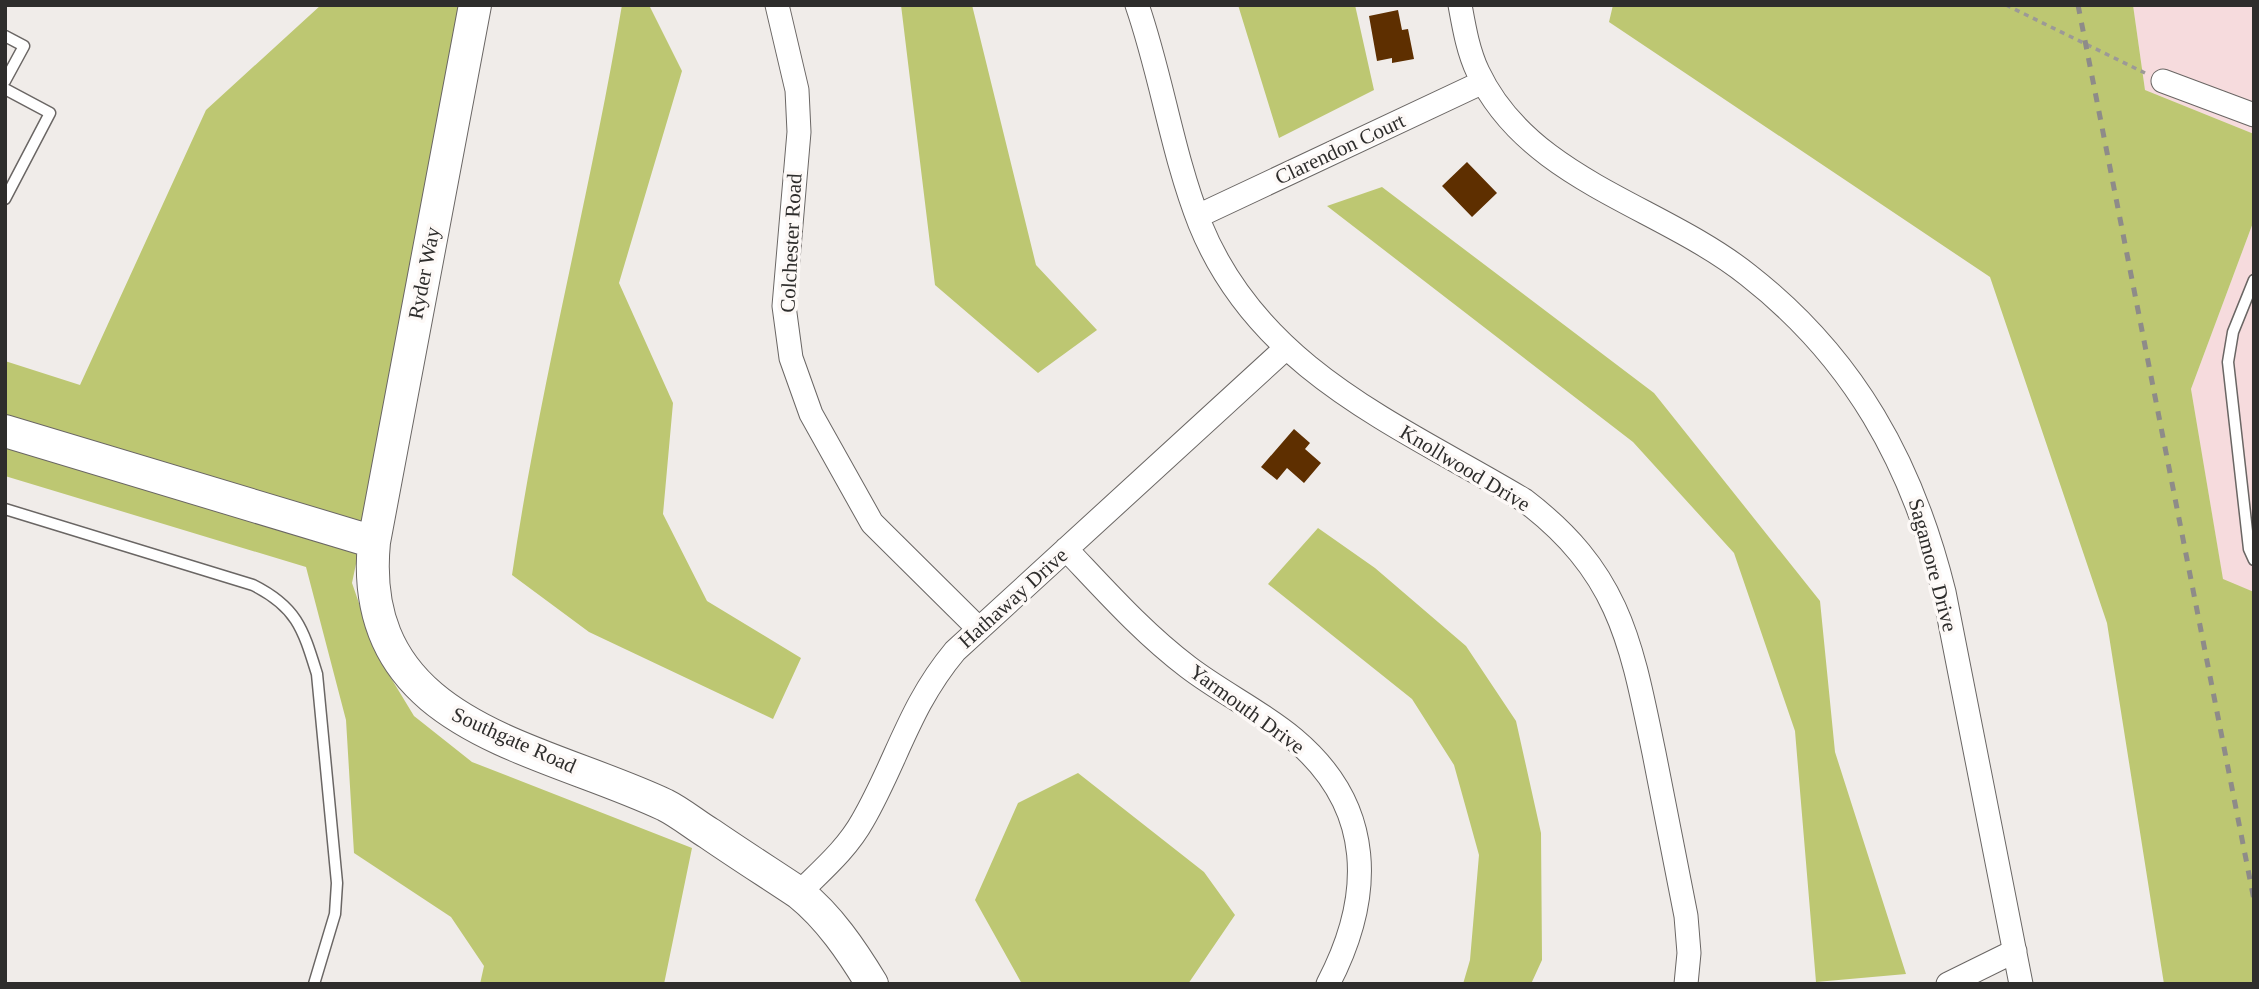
<svg xmlns="http://www.w3.org/2000/svg" width="2259" height="989" font-family="'Times New Roman',serif">
  <style>
    .industrial { fill: #f6dbdd }
    .forest { fill: #bdc772 }
    .building { fill: #5e2f00 }
    .lines { fill: none; stroke-linecap: round; stroke-linejoin: round }
    .lane-casing { stroke: #6a6664; stroke-width: 13 }
    .street-casing { stroke: #6a6664; stroke-width: 25 }
    .secondary-casing { stroke: #6a6664; stroke-width: 34 }
    .path { stroke: #9c9997; stroke-width: 3.5; stroke-dasharray: 5 5; stroke-linecap: butt }
    .lane { stroke: #fff; stroke-width: 10 }
    .street { stroke: #fff; stroke-width: 23 }
    .secondary { stroke: #fff; stroke-width: 32 }
    .rail { stroke: #8e8b89; stroke-width: 5; stroke-dasharray: 9 9; stroke-linecap: butt }
    .labels { text-anchor: middle; stroke-width: 7; stroke-linejoin: round; paint-order: stroke }
    .street-label { font-size: 21px; fill: #2e2d2c; stroke: #fdf9f7 }
  </style>
  <rect width="100%" height="100%" fill="#f0ece9"/>
  <path class="industrial" d="M2133,5H2254V134L2145,90Z
    M2254,220V592L2223,580L2191,389Z"/>
  <path class="forest" d="M321,5H473L352,583L377,655L414,716L472,762L692,848L664,984H480L484,966L451,917L354,853L346,720L306,567L5,476V361L80,385L206,110Z
    M622,5H649L682,71L619,283L673,403L663,514L707,601L801,658L773,719L589,632L512,575C540,383 590,196 622,5Z
    M901,5H972L1036,265L1097,330L1038,373L935,285Z
    M1238,5H1355L1374,90L1279,138Z
    M1613,5H2133L2145,90L2254,134V220L2191,389L2223,579L2254,592V984H2164L2107,623L1990,277L1609,22Z
    M1382,187L1654,393L1820,601L1835,752L1906,974L1816,982L1795,731L1734,553L1633,442L1327,206Z
    M1318,528L1375,568L1466,646L1516,721L1541,833L1542,960L1531,984H1463L1470,960L1479,855L1454,765L1412,699L1268,584Z
    M1078,773L1204,872L1235,915L1188,984H1022L975,900L1018,803Z"/>
  <path class="building" d="M1398,10L1402,30L1408,29L1414,59L1392,63V58L1377,61L1369,16Z
    M1467,162L1497,193L1472,217L1442,186Z
    M1294,429L1310,443L1305,449L1321,463L1304,483L1287,468L1277,480L1261,467Z"/>
  <g class="lines">
    <g class="lane-casing">
      <path id="lane" d="M5,36L24,46L5,81
        M5,89L50,113L5,199
        M2254,280L2233,332L2228,362L2249,549L2254,560
        M5,509L253,585C297,607 303,629 317,674L337,883L335,914L314,984"/>
    </g>
    <g class="street-casing">
      <path id="street" d="M777,5L797,90L799,132L784,306L791,358L811,414L872,523L979,629
        M1137,5C1162,77 1172,153 1200,224C1259,370 1399,425 1524,500C1620,573 1631,642 1654,753C1665,807 1675,862 1686,916L1689,953L1686,984
        M1460,5C1464,27 1468,51 1478,72C1529,180 1660,205 1748,275C1854,358 1912,463 1944,592L2021,984
        M2163,81L2254,115
        M1198,216L1483,82
        M1066,549C1105,590 1143,633 1188,667C1222,693 1262,712 1294,739C1375,807 1374,896 1328,984
        M799,893C822,870 847,849 863,820C897,761 909,706 955,651L1286,348
        M1948,984L2015,951"/>
    </g>
    <g class="secondary-casing">
      <path id="secondary" d="M475,5L374,542C356,727 538,745 665,805C681,813 695,825 710,834C739,854 769,873 799,893C829,917 852,951 872,984
        M5,431L374,542"/>
    </g>
    <path class="path" d="M2006,5L2145,73"/>
    <use href="#lane" class="lane"/>
    <use href="#street" class="street"/>
    <use href="#secondary" class="secondary"/>
    <path class="rail" d="M2078,5L2254,900"/>
  </g>
  <g class="labels">
    <g class="street-label">
      <text transform="translate(1340 149) rotate(-25)" y="7">Clarendon Court</text>
      <text transform="translate(791 243) rotate(-87)" y="7">Colchester Road</text>
      <text transform="translate(424 273) rotate(-79)" y="7">Ryder Way</text>
      <text transform="translate(1465 468) rotate(31)" y="7">Knollwood Drive</text>
      <text transform="translate(1933 565) rotate(75)" y="7">Sagamore Drive</text>
      <text transform="translate(1013 598) rotate(-42)" y="7">Hathaway Drive</text>
      <text transform="translate(1247 709) rotate(36)" y="7">Yarmouth Drive</text>
      <text transform="translate(514 740) rotate(24)" y="7">Southgate Road</text>
    </g>
  </g>
  <rect width="2259" height="989" fill="none" stroke="#2e2d2c" stroke-width="14"/>
</svg>
